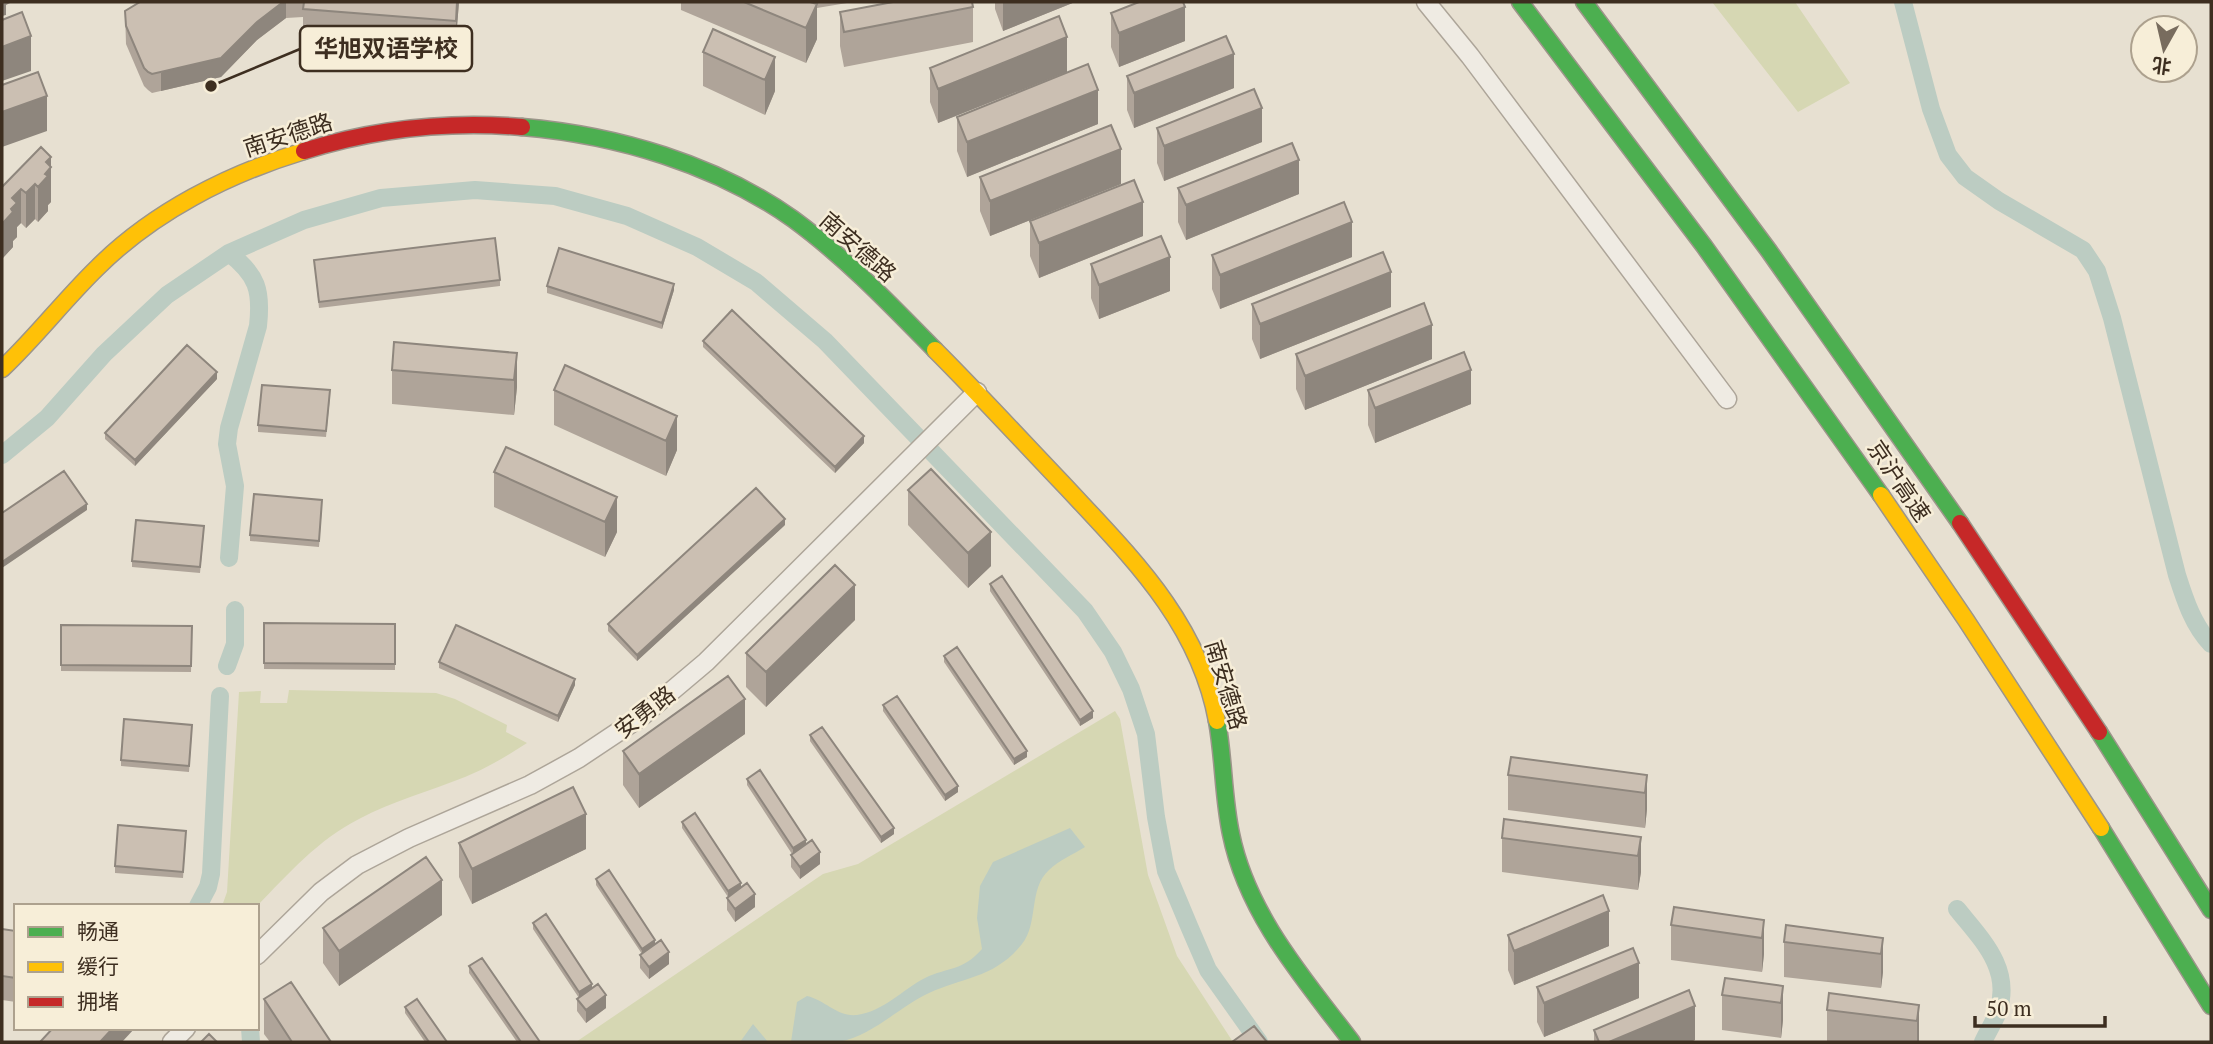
<svg xmlns="http://www.w3.org/2000/svg" width="2213" height="1044" font-family="'PT Serif','Noto Sans SC',serif">
  <style>
    .green { fill: #d6d7b3 }
    .water { fill: #bcccc2 }
    .lines { fill: none; stroke-linecap: round; stroke-linejoin: round }
    .canal { stroke: #bcccc2; stroke-width: 18 }
    .street-casing { stroke: #ada599; stroke-width: 21 }
    .fast-casing { stroke: #9c958a; stroke-width: 19 }
    .slow-casing { stroke: #9c958a; stroke-width: 19 }
    .jam-casing { stroke: #9c958a; stroke-width: 19 }
    .street { stroke: #efebe3; stroke-width: 18 }
    .fast { stroke: #4caf50; stroke-width: 16 }
    .slow { stroke: #ffc107; stroke-width: 16 }
    .jam { stroke: #c62828; stroke-width: 16 }
    .wall { fill: #afa499 }
    .shaded-wall { fill: #8e867d }
    .building { fill: #cbbfb2; stroke: #8e867d; stroke-width: 2 }
    .labels { text-anchor: middle; stroke-width: 5; stroke-linejoin: round; paint-order: stroke }
    .street-label { font-size: 23px; fill: #3d2e20; stroke: #f7eed8 }
    .leader { fill: none; stroke: #3d2e20; stroke-width: 2.5 }
    .callout-dot { fill: #3d2e20; stroke: #f7eed8; stroke-width: 2.5 }
    .callout { fill: #f7eed8; stroke: #3d2e20; stroke-width: 2.5 }
    .callout-label { font-size: 24px; text-anchor: middle; font-weight: bold; fill: #3d2e20 }
  </style>
  <rect width="100%" height="100%" fill="#e7e0d1"/>
  <path class="green" d="M1712,2H1795L1850,83L1798,112Z
    M289,690L436,693L455,699L507,725L506,732L527,743C507,756 487,768 465,777C430,791 393,801 359,819C319,839 288,874 257,906H222L227,892L239,692L261,691L260,703H287Z
    M1115,711L1120,719L1148,875L1177,956L1233,1042H576L823,874L858,864Z"/>
  <path class="water" d="M1070,828L1085,847C1074,854 1059,860 1049,870C1028,889 1039,923 1022,944C995,978 964,977 929,993C899,1007 872,1036 839,1042C824,1044 806,1042 791,1042L797,1002L807,996C825,1000 837,1017 857,1015C884,1011 902,990 925,978C948,967 963,971 982,949L977,918L980,886L993,862Z
    M753,1024L768,1042H740Z"/>
  <g class="lines">
    <path class="canal" d="M1903,2L1931,109L1948,155L1965,177L1999,201L2083,250L2097,271L2112,318L2177,575C2185,600 2193,625 2211,644
      M229,253C257,275 262,290 258,326L229,428L227,444L235,486L229,558
      M2,455L47,418L104,354L167,295L229,253L304,220L381,198L475,190L555,196L627,216L697,247L756,282L825,341L1085,611L1113,652L1131,689L1146,734L1156,817L1166,871L1189,926L1208,970L1259,1042
      M227,666L235,644V610
      M198,906L208,887L211,874L220,696
      M1957,909C1983,941 2012,969 1998,1012C1994,1022 1987,1033 1983,1042
      M250,1028L251,1042"/>
    <g class="street-casing">
      <path id="street" d="M1426,2L1470,56L1727,399
        M257,955L321,892L357,865L409,838L530,785L579,758L642,716L706,662L977,392
        M172,1042L186,1028"/>
    </g>
    <g class="fast-casing">
      <path id="fast" d="M1520,2L1704,246L1881,495
        M1584,2L1769,251L1960,523
        M522,127C617,135 715,164 793,219C845,257 890,304 935,350
        M1217,721C1224,759 1223,797 1231,834C1247,914 1304,979 1352,1042
        M2099,732L2211,910
        M2101,828L2211,1006"/>
    </g>
    <g class="slow-casing">
      <path id="slow" d="M935,350C980,395 1023,442 1067,488C1132,558 1199,623 1217,721
        M2,369C36,337 64,300 97,268C153,212 228,174 304,151
        M1881,495L1966,620L2101,828"/>
    </g>
    <g class="jam-casing">
      <path id="jam" d="M304,151C374,129 449,121 522,127
        M1960,523L2099,732"/>
    </g>
    <use href="#street" class="street"/>
    <use href="#fast" class="fast"/>
    <use href="#slow" class="slow"/>
    <use href="#jam" class="jam"/>
  </g>
  <path class="wall" d="M140,2H459L456,39L303,27V17L286,18L257,40L221,77L152,93L148,90L144,86L126,44L125,11Z
    M681,2H810L813,3V2H853L817,8V39L806,63L681,10Z
    M995,2H1075L1003,31L995,9Z
    M973,7V42L844,67L840,46V12Z
    M1111,13L1185,41L1119,67L1111,47Z
    M713,29L775,91L765,115L703,86V52Z
    M930,68L1067,72L938,123L930,102Z
    M1127,76L1234,88L1134,128L1127,110Z
    M957,117L1098,124L967,177L957,151Z
    M1157,128L1262,142L1164,181L1157,163Z
    M41,147L51,191V202L48,205V211L38,222L35,219L26,228L21,223L17,227V237L13,241V247L2,259V187Z
    M980,177L1121,184L990,236L980,211Z
    M1178,188L1299,194L1186,240L1178,222Z
    M1030,221L1143,236L1039,278L1030,256Z
    M1212,255L1352,257L1220,309L1212,289Z
    M314,260L500,280V286L319,308Z
    M1091,264L1170,291L1099,319L1091,298Z
    M547,286L674,290L662,329L547,293Z
    M1252,304L1391,307L1260,359L1252,339Z
    M703,341L864,443L835,473L703,347Z
    M517,353V387L514,415L392,404V370Z
    M1296,354L1432,359L1305,410L1296,389Z
    M565,365L677,450L666,476L554,425V390Z
    M217,379L135,466L105,439V433Z
    M1368,390L1471,404L1375,443L1368,425Z
    M330,397L326,437L258,432V425Z
    M494,472L617,497V532L605,557L494,507Z
    M908,490L991,566L968,588L908,525Z
    M322,506L319,547L250,541V535Z
    M785,525L637,661L608,631V624Z
    M204,532L200,573L132,567V561Z
    M990,584L1093,718L1080,726L990,591Z
    M855,620L766,707L746,687V653Z
    M264,623L395,624V670L264,669Z
    M61,625L192,626L191,672L61,671Z
    M944,656L1027,757L1014,765L944,662Z
    M439,662L575,685L558,722L439,668Z
    M883,705L958,792L945,801L883,711Z
    M192,731L189,772L121,766V760Z
    M745,734L639,808L623,785V751Z
    M810,735L894,834L881,843L810,741Z
    M1508,775H1647V809L1645,828L1508,810Z
    M747,779L806,844L820,864L800,879L791,867V855L792,854L747,785Z
    M682,822L741,887L755,907L735,922L727,910V898L728,897L682,828Z
    M1641,837V872L1638,890L1502,872V838Z
    M186,838L183,878L115,873V866Z
    M459,843L586,849L472,904L459,877Z
    M596,879L655,944L669,964L649,979L640,968V955L642,954L596,885Z
    M442,915L339,986L323,963V928Z
    M1764,920V954L1762,972L1671,960V925Z
    M533,923L592,988L606,1008L586,1023L577,1011V999L579,998L533,929Z
    M2,929L16,931V1002L2,1000Z
    M1508,935L1609,946L1514,985L1508,970Z
    M1883,938V972L1881,988L1784,977V942Z
    M469,966L540,1042H517L469,973Z
    M1783,986V1020L1781,1038L1722,1030V995Z
    M1537,987L1639,998L1544,1037L1537,1022Z
    M264,999L331,1042H270L264,1034Z
    M1919,1005V1042H1827V1010Z
    M405,1007L447,1042H425L405,1013Z
    M1594,1030L1695,1040L1691,1042H1594Z"/>
  <path class="shaded-wall" d="M2,2H12L6,5V15L2,16Z
    M283,2H286V18L257,40L221,77L161,91V73Z
    M457,2H459L456,39V21Z
    M1003,2H1075L1003,31Z
    M817,4V39L806,63V28Z
    M1185,7V41L1119,67V33Z
    M31,36V71L2,81V47Z
    M1067,37V72L938,123V89Z
    M1234,54V88L1134,128V93Z
    M775,57V91L765,115V80Z
    M1098,90V124L967,177V142Z
    M47,96V131L2,147V112Z
    M1262,108V142L1164,181V146Z
    M1121,149V184L990,236V201Z
    M51,157V202L48,205V211L38,222V187L46,162Z
    M1299,160V194L1186,240V205Z
    M35,184V219L26,228V193Z
    M21,189V223L17,227V237L13,241V247L2,259V224L12,198Z
    M1143,202V236L1039,278V243Z
    M1352,222V257L1220,309V275Z
    M1170,257V291L1099,319V285Z
    M1391,272V307L1260,359V324Z
    M674,284V290L662,329V323Z
    M1432,325V359L1305,410V376Z
    M517,353V387L514,415V380Z
    M1471,370V404L1375,443V408Z
    M217,372V379L135,466V460Z
    M677,416V450L666,476V441Z
    M864,436V443L835,473V467Z
    M617,497V532L605,557V522Z
    M87,504V510L2,568V562Z
    M785,519V525L637,661V655Z
    M991,532V566L968,588V553Z
    M855,585V620L766,707V672Z
    M575,679V685L558,722V716Z
    M745,699V734L639,808V774Z
    M1093,711V718L1080,726V720Z
    M1027,751V757L1014,765V759Z
    M1647,775V809L1645,828V793Z
    M958,786V792L945,801V795Z
    M586,814V849L472,904V869Z
    M894,828V834L881,843V837Z
    M1641,837V872L1638,890V856Z
    M806,840V846L793,855V848Z
    M820,852V864L800,879V867Z
    M442,880V915L339,986V951Z
    M741,883V889L728,897V891Z
    M755,894V907L735,922V909Z
    M1609,911V946L1514,985V951Z
    M1764,920V954L1762,972V938Z
    M1883,938V972L1881,988V954Z
    M655,940V946L642,955V949Z
    M669,952V964L649,979V967Z
    M1639,963V998L1544,1037V1003Z
    M592,984V990L579,999V992Z
    M1783,986V1020L1781,1038V1003Z
    M606,995V1008L586,1023V1010Z
    M1919,1005V1042H1917V1021Z
    M1695,1006V1040L1691,1042H1609Z
    M113,1028H135L122,1042H100Z"/>
  <path class="building" d="M140,2H283L257,22L221,58L152,74L148,72L144,68L126,26L125,11Z
    M304,2H457L456,21L303,9Z
    M744,2H810L817,4L806,28Z
    M893,2H972L973,7L844,32L840,12Z
    M1139,2H1183L1185,7L1119,33L1111,13Z
    M22,12L31,36L2,47V20Z
    M1059,16L1067,37L938,89L930,68Z
    M713,29L775,57L765,80L703,52Z
    M1226,36L1234,54L1134,93L1127,76Z
    M1088,64L1098,90L967,142L957,117Z
    M38,72L47,96L2,112V85Z
    M1254,89L1262,108L1164,146L1157,128Z
    M1111,125L1121,149L990,201L980,177Z
    M1292,143L1299,160L1186,205L1178,188Z
    M41,147L51,157L46,162L51,167L45,174L48,176L38,187L35,184L26,193L21,189L12,198L17,203L11,209L13,212L2,224V187Z
    M1134,180L1143,202L1039,243L1030,221Z
    M1344,202L1352,222L1220,275L1212,255Z
    M1161,236L1170,257L1099,285L1091,264Z
    M495,238L500,280L319,302L314,260Z
    M559,248L674,284L662,323L547,286Z
    M1383,252L1391,272L1260,324L1252,304Z
    M1424,303L1432,325L1305,376L1296,354Z
    M732,310L864,436L835,467L703,341Z
    M394,342L517,353L514,380L392,370Z
    M187,345L217,372L135,460L105,433Z
    M1464,352L1471,370L1375,408L1368,390Z
    M565,365L677,416L666,441L554,390Z
    M262,385L330,390L326,431L258,425Z
    M506,447L617,497L605,522L494,472Z
    M931,469L991,532L968,553L908,490Z
    M64,471L87,504L2,562V513Z
    M756,488L785,519L637,655L608,624Z
    M254,494L322,500L319,541L250,535Z
    M136,520L204,526L200,567L132,561Z
    M835,565L855,585L766,672L746,653Z
    M1002,576L1093,711L1080,720L990,584Z
    M264,623L395,624V664L264,663Z
    M61,625L192,626L191,666L61,665Z
    M456,625L575,679L558,716L439,662Z
    M957,647L1027,751L1014,759L944,656Z
    M728,676L745,699L639,774L623,751Z
    M897,696L958,786L945,795L883,705Z
    M124,719L192,725L189,766L121,760Z
    M822,727L894,828L881,837L810,735Z
    M1511,757L1647,775L1645,793L1508,775Z
    M760,770L806,840L793,848L747,779Z
    M573,787L586,814L472,869L459,843Z
    M695,813L741,883L728,891L682,822Z
    M1504,819L1641,837L1638,856L1502,838Z
    M118,825L186,831L183,872L115,866Z
    M812,840L820,852L800,867L791,855Z
    M426,857L442,880L339,951L323,928Z
    M609,870L655,940L642,949L596,879Z
    M747,883L755,894L735,909L727,898Z
    M1603,895L1609,911L1514,951L1508,935Z
    M1674,907L1764,920L1762,938L1671,925Z
    M546,914L592,984L579,992L533,923Z
    M1786,925L1883,938L1881,954L1784,942Z
    M2,929L16,931V978L2,976Z
    M661,940L669,952L649,967L640,955Z
    M1633,948L1639,963L1544,1003L1537,987Z
    M482,958L540,1042H521L469,966Z
    M1725,978L1783,986L1781,1003L1722,995Z
    M291,982L331,1042H292L264,999Z
    M598,984L606,995L586,1010L577,999Z
    M1689,990L1695,1006L1609,1042H1599L1594,1030Z
    M1829,993L1919,1005L1917,1021L1827,1010Z
    M417,999L447,1042H429L405,1007Z
    M1254,1026L1267,1042H1232Z
    M53,1028H113L100,1042H40Z
    M209,1034L217,1042H201Z"/>
  <g class="labels">
    <g class="street-label">
      <text transform="translate(288 135) rotate(-18)" y="8">南安德路</text>
      <text transform="translate(858 247) rotate(41)" y="8">南安德路</text>
      <text transform="translate(1899 481) rotate(56)" y="8">京沪高速</text>
      <text transform="translate(1226 685) rotate(73)" y="8">南安德路</text>
      <text transform="translate(645 712) rotate(-38)" y="8">安勇路</text>
    </g>
  </g>
  <path class="leader" d="M211 86L300 49"/>
  <circle class="callout-dot" cx="211" cy="86" r="7"/>
  <rect class="callout" x="300" y="26" width="172" height="45" rx="7"/>
  <g class="callout-label">
    <text x="386" y="57">华旭双语学校</text>
  </g>
  <rect width="2213" height="1044" fill="none" stroke="#3d2e20" stroke-width="7"/>
  <rect x="14" y="904" width="245" height="126" fill="#f7eed8" stroke="#ada18e" stroke-width="2"/>
  <rect x="28" y="927" width="35" height="10" fill="#4caf50" stroke="#ada18e" stroke-width="2"/>
  <text x="77" y="939" font-size="21" fill="#3d2e20">畅通</text>
  <rect x="28" y="962" width="35" height="10" fill="#ffc107" stroke="#ada18e" stroke-width="2"/>
  <text x="77" y="974" font-size="21" fill="#3d2e20">缓行</text>
  <rect x="28" y="997" width="35" height="10" fill="#c62828" stroke="#ada18e" stroke-width="2"/>
  <text x="77" y="1009" font-size="21" fill="#3d2e20">拥堵</text>
  <g transform="translate(2164 49) rotate(188)"><circle r="33" fill="#f7eed8" stroke="#ada18e" stroke-width="2"/>
  <path d="M0-5L12 26L0 18L-12 26Z" fill="#786c5e"/>
  <text y="-10" font-size="19" font-weight="bold" text-anchor="middle" fill="#3d2e20">北</text>
  </g>
  <path d="M1975 1016v10h130v-10" fill="none" stroke="#3d2e20" stroke-width="3.5"/>
  <text x="1986" y="1016" font-size="21" fill="#3d2e20" stroke="#f7eed8" stroke-width="5" paint-order="stroke">50 m</text>
</svg>
